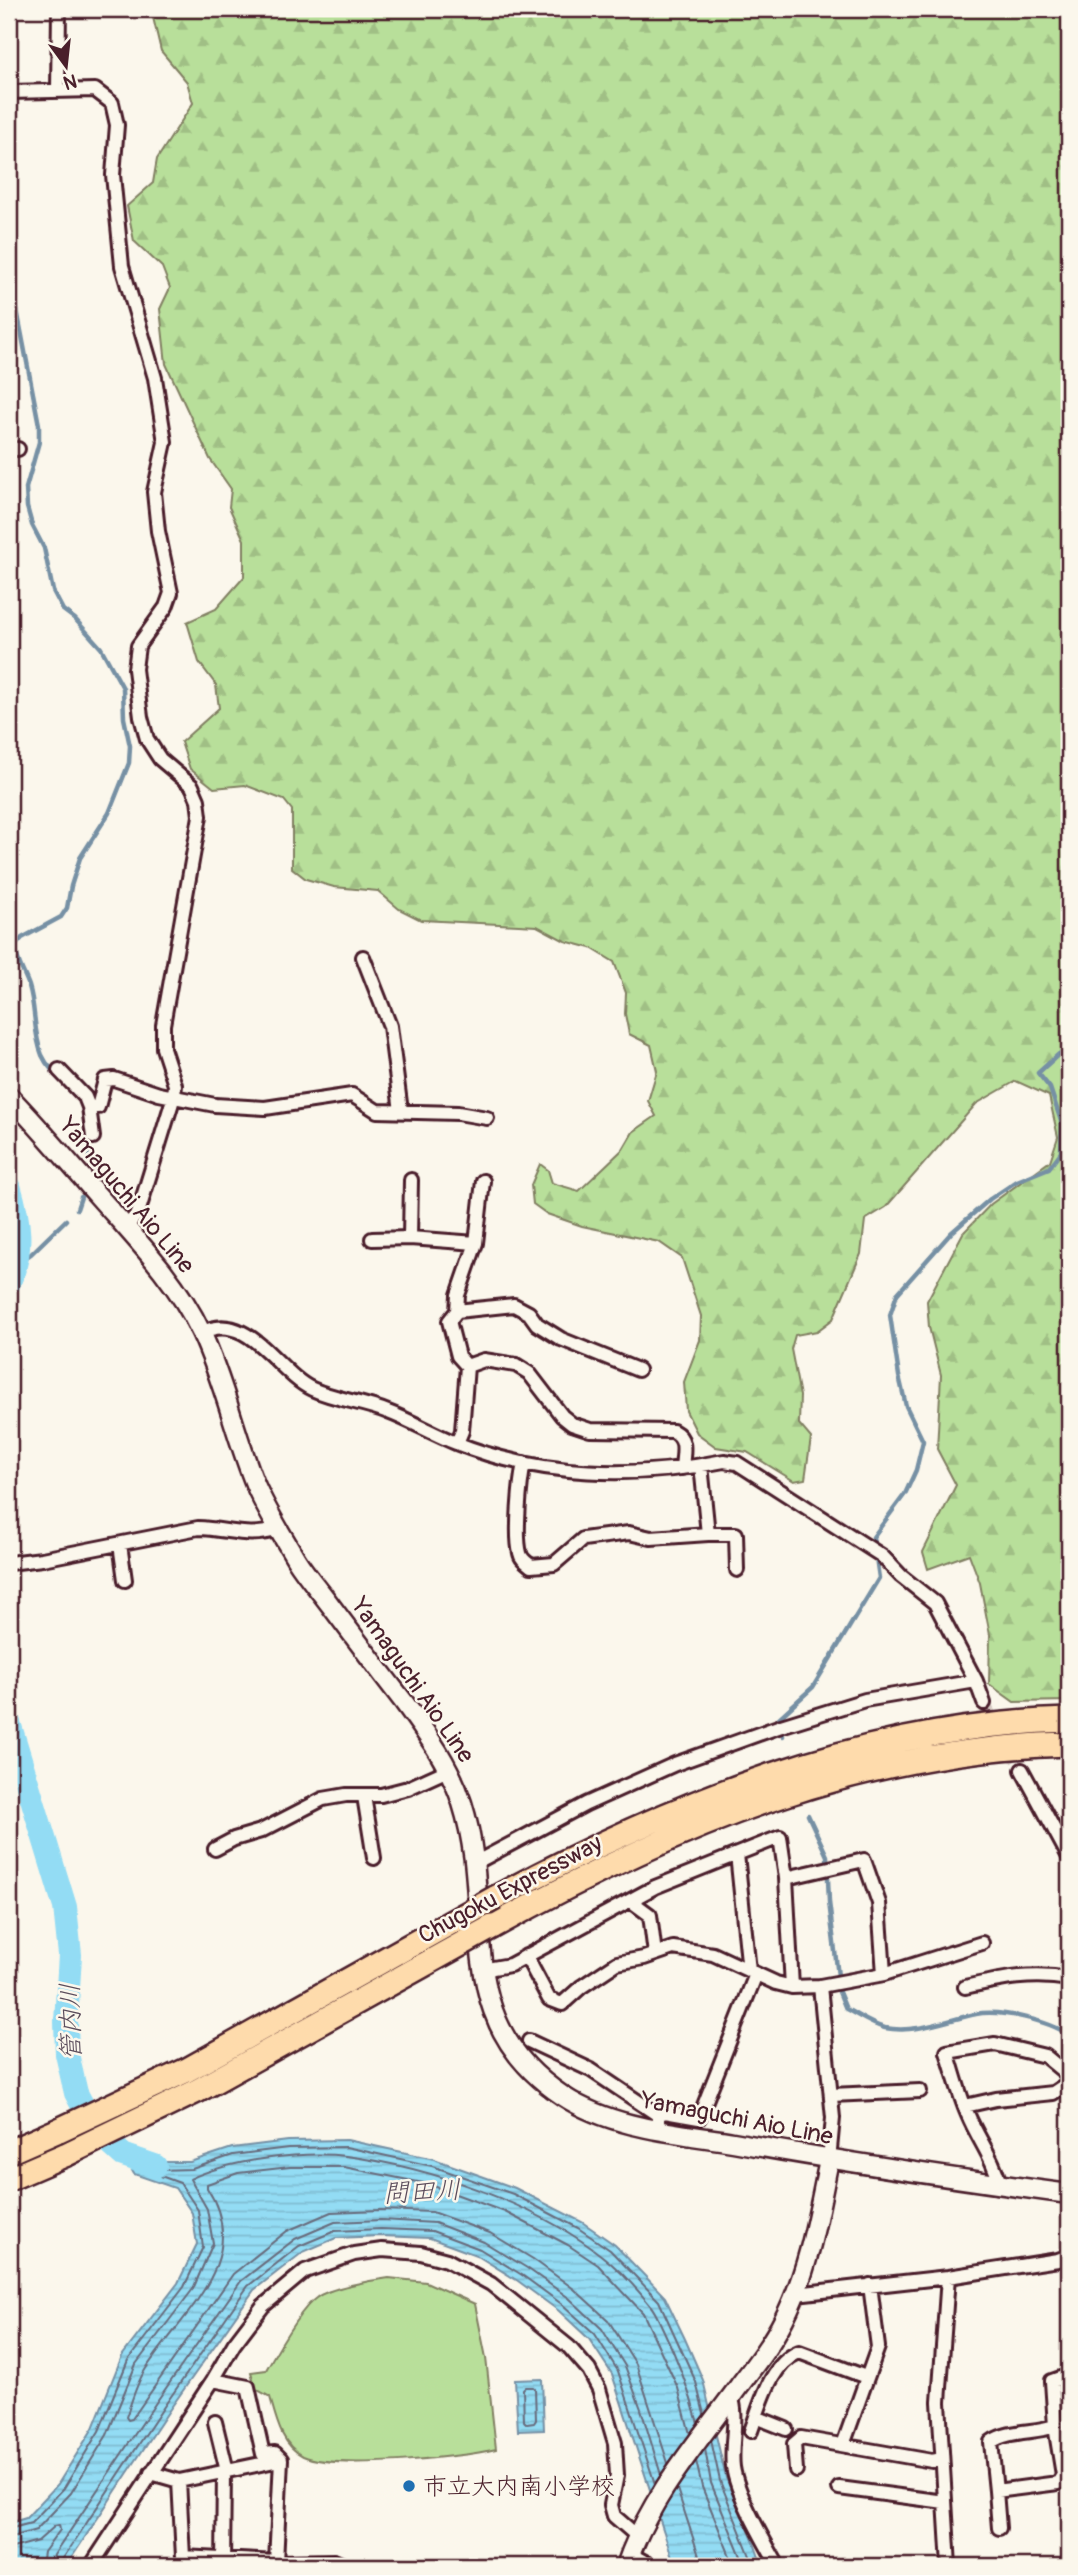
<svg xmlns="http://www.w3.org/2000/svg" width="1078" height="2575" font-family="Pangolin,'Klee One',sans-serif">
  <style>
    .grass { fill: #b8df9a; stroke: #817f62; stroke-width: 2 }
    .forest { fill: url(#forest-firs); stroke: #817f62; stroke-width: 2 }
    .water { fill: url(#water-rules); stroke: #7690a4; stroke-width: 2 }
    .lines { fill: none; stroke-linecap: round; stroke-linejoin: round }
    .shore { stroke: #676b7b; stroke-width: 2 }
    .stream { stroke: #7690a4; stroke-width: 4.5 }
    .river { stroke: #93dcf4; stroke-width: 24 }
    .street-tunnel { stroke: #d8ccc5; stroke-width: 12; stroke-dasharray: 12 6; stroke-linecap: butt }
    .street-casing { stroke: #4a1f2b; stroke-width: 18 }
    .secondary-casing { stroke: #4a1f2b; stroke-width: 23 }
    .highway-casing { stroke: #4a1f2b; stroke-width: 28 }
    .street { stroke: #fbf7ec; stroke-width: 12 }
    .secondary { stroke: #fbf7ec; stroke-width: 18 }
    .highway { stroke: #fedbac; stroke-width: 23 }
    .highway-bridge-casing { stroke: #4a1f2b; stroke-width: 28; stroke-linecap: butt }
    .highway-bridge { stroke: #fedbac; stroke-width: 23 }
    .poi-dot { fill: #1f6fb2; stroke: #fbf7ec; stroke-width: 2.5 }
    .labels { text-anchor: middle; stroke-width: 5; stroke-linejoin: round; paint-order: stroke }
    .street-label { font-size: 24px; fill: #4a1f2b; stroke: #fbf7ec }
    .poi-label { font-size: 24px; fill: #4a1f2b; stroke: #fbf7ec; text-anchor: start }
    .water-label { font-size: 26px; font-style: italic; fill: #5c4e5d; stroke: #fbf7ec }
  </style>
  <defs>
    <pattern id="forest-firs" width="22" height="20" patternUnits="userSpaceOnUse" patternTransform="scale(1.75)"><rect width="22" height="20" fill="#b8df9a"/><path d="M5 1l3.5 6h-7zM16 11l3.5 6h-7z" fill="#a0bf85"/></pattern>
    <pattern id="water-rules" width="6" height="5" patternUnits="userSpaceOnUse" patternTransform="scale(1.75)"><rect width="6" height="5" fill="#93dcf4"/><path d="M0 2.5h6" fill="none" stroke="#80bcd1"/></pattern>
  </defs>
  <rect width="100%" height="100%" fill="#fbf7ec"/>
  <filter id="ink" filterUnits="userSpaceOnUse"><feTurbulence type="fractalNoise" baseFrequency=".0143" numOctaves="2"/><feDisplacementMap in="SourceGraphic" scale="14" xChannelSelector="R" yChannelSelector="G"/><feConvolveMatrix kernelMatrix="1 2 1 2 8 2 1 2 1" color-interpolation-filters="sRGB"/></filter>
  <g filter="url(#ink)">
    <path class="grass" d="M389,2278L426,2282L475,2304L486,2358L496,2449C460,2458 335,2470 303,2456C281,2445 276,2418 270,2397L256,2389L251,2372L266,2370C276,2352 300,2309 316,2298C328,2288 373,2280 389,2278Z"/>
    <path class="forest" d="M151,9H1069V1701L1014,1702L989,1684L990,1635L980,1583L969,1554L928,1569L923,1552L956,1485L937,1449L941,1375L929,1327L927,1301L963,1233L991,1204L1050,1161L1058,1137L1049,1096L1016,1081L976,1104L886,1207L865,1220L861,1254L833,1319L817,1331L795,1335L791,1349L800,1396L799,1424L811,1438L805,1479L794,1481L747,1452L716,1447L697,1433L686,1411L684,1382L700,1340L701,1316L682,1258L659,1242L582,1226L547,1214L533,1204L531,1185L540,1164L548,1170L552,1183L579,1191L623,1149L633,1132L656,1116L648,1101L657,1071L651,1045L629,1034L625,1014L626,993L614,962L591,948L565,941L537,926L421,920L399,909L378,891L334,887L306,879L292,868V810L284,800L245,785L214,788L190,769L181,742L219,708L216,685L199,662L187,622L216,609L244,577V540L229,507L231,489L210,459L166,364L160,309L170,288L162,267L134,241L127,206L153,183L157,159L193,103L187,82L161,51Z"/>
    <path class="water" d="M347,2140L434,2159L515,2188L582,2222L615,2245L665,2297L685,2339L703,2380L726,2478L753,2540L762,2566H675L612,2374L589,2339L559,2311L518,2281L476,2255L430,2238L381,2236L336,2238L303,2252L254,2290L170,2409L66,2566H9V2523L26,2518L58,2484L93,2428L122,2356L178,2283L197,2244L192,2213L175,2188L134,2174L123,2155L157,2162H190L232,2148L288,2141Z
      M542,2379L544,2430L518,2431L515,2380Z"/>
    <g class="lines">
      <path class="shore" d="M533,2387L535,2389L536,2420L534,2423L527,2424L524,2421L523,2389L525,2387Z
        M711,2440L720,2481L754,2566
        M705,2449L711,2483L745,2566
        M696,2461L702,2487L734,2566
        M668,2463L636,2364L608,2320L574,2289L533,2259L490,2233L432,2212L381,2210L331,2212L287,2231L233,2274L132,2419L128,2420L126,2417C132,2401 137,2381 147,2367C183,2313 253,2258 207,2188V2184L238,2173L290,2167H344L428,2184L505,2212L568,2245L598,2265L643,2313L678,2388L690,2434
        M677,2489L699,2556L700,2566
        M9,2529L31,2523L64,2488L99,2431L128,2360L184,2287L203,2247L198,2210L180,2183L158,2175L157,2170L192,2169L233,2155L288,2148L346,2147L432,2166L513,2194L578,2228L610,2250L659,2301L696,2382L704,2414
        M9,2538L36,2530L71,2493L107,2435L136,2364L193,2289L213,2243L207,2209L190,2179C230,2160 302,2151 346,2156C429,2167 537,2204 602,2256C619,2269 637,2289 650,2305C656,2312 659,2321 663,2329C678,2360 689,2390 698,2423
        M9,2549L38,2541L55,2526L59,2525L60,2530L44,2552L42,2566
        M52,2566L54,2555L157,2401L241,2281L295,2239L335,2222L381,2220L435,2223L484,2242L527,2268L569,2298L602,2329L625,2366L641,2409L661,2475
        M61,2566L62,2560L165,2405L248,2286L299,2246L335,2231L381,2229L432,2231L480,2249L522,2275L563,2305L595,2334L618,2371L655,2484"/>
      <path class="stream" d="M9,268L39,425V442L26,488L27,507L32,525L44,548L53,591L63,610L75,619L101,648L123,688L124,718L130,746L129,763L109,813L80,858L71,886L67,908L61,917L22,938L15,946C16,961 24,972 29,986C36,1008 33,1033 42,1055C51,1075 70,1083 80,1100C88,1116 87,1142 89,1159
        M77,1209L81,1197
        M18,1263L31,1254L66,1220
        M783,1736L779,1718L813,1687L879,1578L873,1537L905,1494L916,1470L923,1441L906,1406L899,1376L890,1315L897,1294L951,1233L990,1199L1017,1181L1049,1168L1061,1152L1062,1124L1050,1088L1038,1073L1059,1054L1069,1051
        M808,1815L827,1856L829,1902L838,1976
        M839,1992L846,2009C858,2015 872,2025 885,2028C916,2034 946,2020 976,2014C999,2009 1050,2021 1069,2035"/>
      <path class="river" d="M9,1186C19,1220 24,1249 9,1282
        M9,1723L65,1907L70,1955L66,2022L67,2054L76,2093L96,2131L123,2155L155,2166"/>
      <path class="street-tunnel" d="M984,1703L1022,1770"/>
      <g class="street-casing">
        <path id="street" d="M58,91L59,9
          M9,92L95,90L112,103L117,125L113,175L122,266L155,378L165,442L154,492L158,531L171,593L166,607L138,646L135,669L141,717L147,739L160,759L192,786L198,800L200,816L163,1025V1048L175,1085L174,1096L138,1213L126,1227
          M9,449H18
          M363,957L390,1026L401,1111
          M59,1070L85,1097L89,1107L93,1137
          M89,1107H98L105,1080L114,1079L159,1094L215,1105L265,1108L352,1095L377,1111L458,1113L487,1118
          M410,1238L411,1180
          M372,1239L410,1238L476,1243
          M457,1311L514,1305L529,1313L537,1324L561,1339L638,1370
          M201,1333C248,1308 277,1373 312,1389C336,1400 364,1402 388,1412C412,1421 433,1434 456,1443C541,1477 635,1479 724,1461L737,1463L882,1556L901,1576L935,1603L976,1681L984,1703
          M467,1366L484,1360L516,1365L529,1373L562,1416L572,1424L590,1430L673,1431C688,1439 683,1452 682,1468
          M457,1443L462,1431L467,1366L458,1356L449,1321L457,1311L458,1295L476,1243L483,1181
          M524,1463C520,1482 515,1535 520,1553C521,1559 526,1562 531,1566L554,1564L583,1539L629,1533L651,1538L708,1534L701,1465
          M708,1534H736L737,1570
          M120,1544L125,1580
          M9,1563L42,1559L198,1528C229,1529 248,1539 279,1529
          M1022,1770L1069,1857
          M364,1796L374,1858
          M215,1849L234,1839L261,1831L323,1799L346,1795H381L408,1788L450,1769
          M737,1854L780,1837L786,1878
          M475,1863L586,1804L675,1764L781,1726L865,1700L976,1681
          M631,1901L650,1915L655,1954
          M526,1956L549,1999L562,2004L581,1987L617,1963L644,1958L673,1948L713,1954L776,1983L792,1987L820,1986
          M483,1973L493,1968L510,1965L655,1887L737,1854L749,1971
          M792,1987L786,1878L864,1860L879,1903L884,1974
          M965,1987C1001,1979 1032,1972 1069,1979
          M529,2041L591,2070L658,2115V2122
          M831,2095L920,2091
          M965,2106L996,2099L1053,2093L1068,2083V2075L1045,2056L995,2044L947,2052C954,2073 959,2095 968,2115C978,2139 994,2159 1000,2185
          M658,2115L665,2112L699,2118L756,1974
          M829,2160L833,2118L820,1986L884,1974L982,1943
          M948,2277L939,2402L949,2566
          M796,2294L948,2277L1058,2260L1069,2256
          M213,2380L248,2387L263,2454L275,2453L281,2459L276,2562
          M731,2397C739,2414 730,2446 733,2467C737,2495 764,2541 778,2566
          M756,2417L786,2429
          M215,2422L227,2471
          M751,2431C761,2404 770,2364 799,2352L866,2377
          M843,2445L878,2347L870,2285
          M796,2470L794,2444L801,2438L932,2461L942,2459
          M151,2473L179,2481L275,2461
          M179,2481L183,2557L276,2562L334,2561L346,2566
          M839,2488L945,2502
          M996,2491L991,2442C1008,2430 1035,2433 1055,2426
          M999,2528L996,2491L1058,2483L1063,2475L1055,2426L1052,2381L1069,2375
          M630,2554L652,2566
          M91,2566L213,2380L234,2344L263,2306L305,2271L354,2254L382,2250L421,2253L447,2260L491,2284L569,2347L589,2370L599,2389L615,2443L617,2475L611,2505L614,2516L637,2536
          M223,2566L224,2472"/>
      </g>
      <g class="secondary-casing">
        <path id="secondary" d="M9,1096C40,1128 69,1163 99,1197C136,1239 177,1281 201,1332C224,1381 235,1435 255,1484C266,1510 282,1535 296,1559C306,1575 320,1591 331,1606C355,1638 379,1670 403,1701C427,1734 450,1765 462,1803C497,1913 447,2019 563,2096C611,2128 677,2133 733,2142C845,2162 957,2179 1069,2194
          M626,2566C649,2498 697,2443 739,2386C755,2365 772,2343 784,2319C809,2270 818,2214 829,2160"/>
      </g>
      <g class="highway-casing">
        <path id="highway" d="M495,1898C673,1802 865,1725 1069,1720
          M492,1927C673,1827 860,1748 1069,1744
          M9,2152L59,2130
          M9,2179L67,2154"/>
      </g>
      <use href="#street" class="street"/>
      <use href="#secondary" class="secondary"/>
      <use href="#highway" class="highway"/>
      <g class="highway-bridge-casing">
        <path id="highway-bridge" d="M59,2130L187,2070L495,1898
          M67,2154L197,2091L492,1927"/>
      </g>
      <use href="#highway-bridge" class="highway-bridge"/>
    </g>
  </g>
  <circle class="poi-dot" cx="409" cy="2486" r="7"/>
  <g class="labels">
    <g class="street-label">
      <text transform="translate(127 1195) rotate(50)" y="8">Yamaguchi Aio Line</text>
      <text transform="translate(413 1680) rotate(55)" y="8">Yamaguchi Aio Line</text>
      <text transform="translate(510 1889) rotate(-28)" y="8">Chugoku Expressway</text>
      <text transform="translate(737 2118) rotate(11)" y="8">Yamaguchi Aio Line</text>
    </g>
    <g class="poi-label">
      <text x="423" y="2494">市立大内南小学校</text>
    </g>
    <g class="water-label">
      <text transform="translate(70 2022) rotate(-91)" y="9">管内川</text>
      <text transform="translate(422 2191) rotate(-3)" y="9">問田川</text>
    </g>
  </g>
  <rect width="1078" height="2575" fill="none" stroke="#fbf7ec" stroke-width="35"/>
  <rect x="18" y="18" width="1043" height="2540" fill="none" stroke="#4a1f2b" stroke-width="2.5" filter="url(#ink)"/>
  <g transform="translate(66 66) rotate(165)" stroke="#fbf7ec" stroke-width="5" paint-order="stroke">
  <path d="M0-5L12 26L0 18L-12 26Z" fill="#4a1f2b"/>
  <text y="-10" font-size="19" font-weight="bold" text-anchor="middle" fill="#4a1f2b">N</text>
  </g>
</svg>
